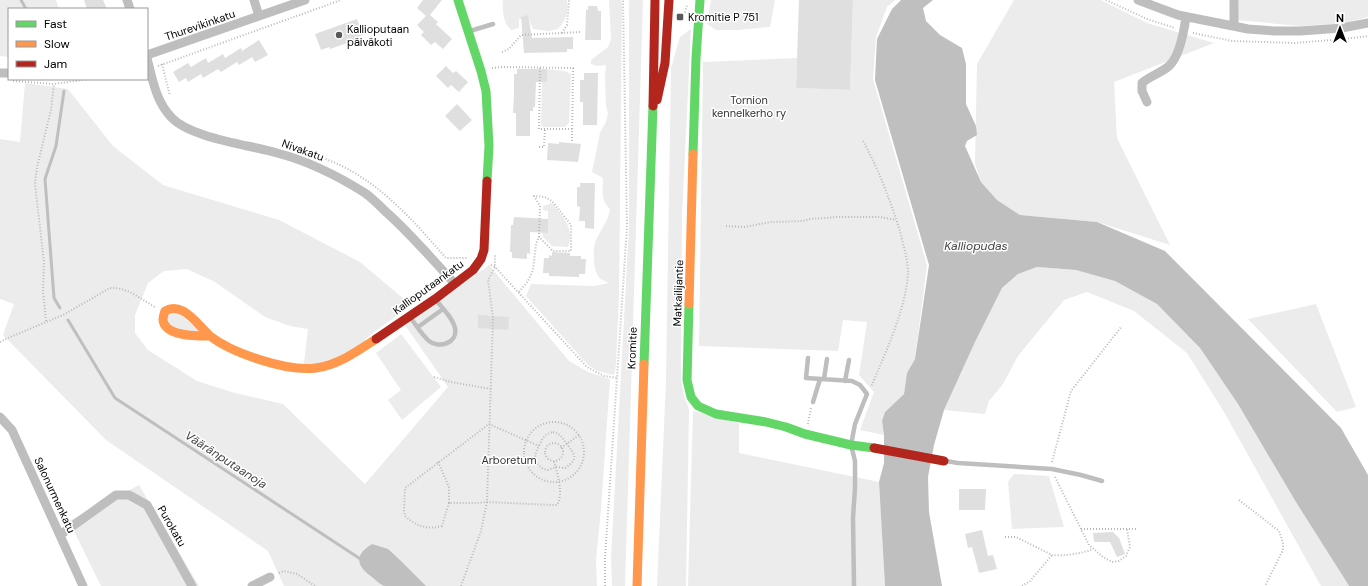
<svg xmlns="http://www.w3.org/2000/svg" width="1368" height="586" font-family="'DM Sans',sans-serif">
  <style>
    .green { fill: #ececec }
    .water { fill: #bfbfbf }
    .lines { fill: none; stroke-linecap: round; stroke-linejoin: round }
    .stream { stroke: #bfbfbf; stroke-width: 3 }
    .building { fill: #dfdfdf }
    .path { stroke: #b9b9b9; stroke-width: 2; stroke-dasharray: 1 2; stroke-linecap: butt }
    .lane { stroke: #bebebe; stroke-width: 4.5 }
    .street { stroke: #bebebe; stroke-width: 9 }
    .fast { stroke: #63d668; stroke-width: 9 }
    .slow { stroke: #ff974d; stroke-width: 9 }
    .jam { stroke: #b3261e; stroke-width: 9 }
    .poi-dot { fill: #595959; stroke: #fff; stroke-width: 1.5 }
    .labels { text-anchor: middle; stroke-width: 3; stroke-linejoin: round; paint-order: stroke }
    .poi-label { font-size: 11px; fill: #000; stroke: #fff; text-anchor: start }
    .street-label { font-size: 11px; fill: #000; stroke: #fff }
    .park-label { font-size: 11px; fill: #333; stroke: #fff }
    .water-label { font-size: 12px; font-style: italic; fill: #444; stroke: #fff }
  </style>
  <rect width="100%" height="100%" fill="#fff"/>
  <path class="green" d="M0,0H56L59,9H9V57L0,56Z
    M503,0H567C568,11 567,20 558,29L549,31L533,29L528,18L519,19V28L511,30C503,23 502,10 503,0Z
    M609,0H621L622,4L619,298L616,363L615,373L613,375L598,371L589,366L526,296L531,284L594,286L609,283C604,281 599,279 597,274C593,266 593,251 595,243C599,231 609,221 610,209C600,200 603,190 603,178L592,172L600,133L606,122L608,114L606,106L605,78L606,65L597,66L591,64V60L608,47L611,39Z
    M629,0H643L625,586H612L611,558L629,227Z
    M711,0H775L770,27L738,30H716L707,24Z
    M853,0H895L887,7L876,37L873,79L927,265L915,359L907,373L904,394L885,412L882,421L884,435L860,430L874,392L859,375L867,322L843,320L838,351L699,346L703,62L797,58L796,88L850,90Z
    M1014,0H1101L1147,23L1214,43L1114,82L1117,138L1170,245L1097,222L1020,215L997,200L981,182L975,164L977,64Z
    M1239,0H1368V17L1345,23L1300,26L1237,20Z
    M691,29L682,217L681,379L684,396L689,409L686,586H657L666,381L671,68L680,37Z
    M547,69L564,71L571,74L569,123L565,127H543L541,125L542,82H547Z
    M25,83L68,89L113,146L163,185L279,220L360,262L411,305L365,339L369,348L303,371L308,329L290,326L265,317L215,282L187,269L164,271L148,283L135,315V333L148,350L197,381L235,393L283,404L365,484L448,387L405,325L489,265L569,361L588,372L610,379L601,509L596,560L597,586H284L268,551L106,440L3,335L14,304L0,299V139L20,142Z
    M552,203C563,217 575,228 568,247L552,246L543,237L542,232H548V211L543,210V206Z
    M1037,267L1076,270L1115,281L1157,304L1200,348L1238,404L1349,586H1321L1224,412L1187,353L1134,311L1087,292L1064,300L1018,356L1003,384L989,401L985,414L944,410L975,342L1002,288L1018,274Z
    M1316,304L1356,407L1337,412L1248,319Z
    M175,311L206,335L171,328L166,315Z
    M401,334L441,387L402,420L388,400L401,390L376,353Z
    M693,411L739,423V453L879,482L885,586H688Z
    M1014,474L1049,476L1064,527L1012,529L1008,482Z
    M139,485L199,586H101L69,521Z"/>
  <path class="water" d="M901,0H933L923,8L926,21L940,35L962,48L966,64V104L976,126L977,135L967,141L965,146L981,182L997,200L1020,215L1097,222L1165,251L1341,428L1368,475V586H1349L1346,581L1296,502L1238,404L1200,348L1157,304L1115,281L1076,270L1037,267L1018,274L1002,288L975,342L944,410L934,445L928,477L929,512L942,586H885L879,482L884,463V435L882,421L885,412L904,394L907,373L915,359L929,265L875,80L877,39L892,9Z
    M372,544L388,549L400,560L426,586C413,586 398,586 385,586C380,585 376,580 372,577C356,566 354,555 372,544Z"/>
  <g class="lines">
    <path class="stream" d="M21,0L26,9
      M60,308L54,298L45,179L56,146L64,91
      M68,320L115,398L362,560"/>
  </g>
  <path class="building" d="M84,0H103L107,9H87Z
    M423,0H442L430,15L438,22L436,24L452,39L443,49L435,42L431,45L421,35L424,32L417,25L426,16L417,8Z
    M799,0H853L850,90L796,88Z
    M588,6H597L598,11H601V40H585L586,10H588Z
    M528,15L532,38L573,37V49H567V52L524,53L521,17Z
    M357,19L363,35L355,38L356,40L330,49L329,47L321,50L315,34Z
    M259,40L268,55L255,62L252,57L239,65L237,62L221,72L218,69L203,78L201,74L188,82L186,78L179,82L173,72L188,63L191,67L206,58L208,63L223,54L225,58L241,48L242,51Z
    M446,66L453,73L456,71L468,82L459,92L451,85L448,88L436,76Z
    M517,69H547V82H536L535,107H533V111H530V136H516V113H513L514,96V74H517Z
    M584,73H598L597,125H583V102H580V80H584Z
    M457,104L472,120L460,131L445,116Z
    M559,142L581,144L578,162L547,160L548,143L559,144Z
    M580,183H595L594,229L585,228V221H579L580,207L577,206V187H580Z
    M514,217L548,219V233L530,232V254L527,253V259L512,258V252H510L511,225H513Z
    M552,252L570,253V256H581V259H586L585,274H579V277L549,276V273H543L544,258H549V255L552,256Z
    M478,315H487V316L509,317L508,330L478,328Z
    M959,489H986L985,510H959Z
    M982,530L988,556L993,555L997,569L979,573L972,547L968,548L965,534Z
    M1113,532L1119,538L1125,554L1117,557L1110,542H1094L1093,533Z"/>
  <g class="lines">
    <path class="path" d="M1106,0L1147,19L1175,28
      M681,17L685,12L687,5
      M562,33L567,25L569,0
      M1193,33L1232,41L1295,43L1344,39L1368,36
      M502,52L509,49L521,35L581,32
      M162,64L170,96
      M158,66L341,0
      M492,68L502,67L573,68L572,142
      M540,68L539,129H572
      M13,81L54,84L89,79
      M863,141C879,170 890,200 900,231C903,245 908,259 908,273C906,309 885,354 871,387
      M539,147H544L545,129
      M320,157C374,175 410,217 446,258H468
      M726,226L744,227L771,222L803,221L810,219L837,217H880L896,220
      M491,265L495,267V255
      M519,292L528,281L533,270L536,244L539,237L540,206L534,196L545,197L552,201L571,225V251H553L539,237
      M46,321L43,291L44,262L35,184L37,167L51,110L54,84
      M0,342L8,338L63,315L110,288C128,287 140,299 155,307
      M434,377L451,382L491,389
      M524 452a30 30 0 1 1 60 0a30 30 0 1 1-60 0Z
      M808,424L811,408
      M553,432C561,434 562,438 567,444C575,455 579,459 565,468L556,467L548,470L543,469C532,461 534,455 540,444C543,437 545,434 553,432Z
      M545 452a9 9 0 1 1 18 0a9 9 0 1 1-18 0Z
      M561,448L579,435
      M438,462L449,487V503H478L487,502L552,505H557C564,494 557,472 554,461
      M1052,462L1071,391L1122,326
      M1055,477L1089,545L1103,557L1112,562L1119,561L1126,556L1130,547L1127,529
      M1239,500L1279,531L1283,543V550L1265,586
      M449,503L442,526C427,530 416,526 405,516L404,511L405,488L489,424L539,446
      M1081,529H1136
      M1005,537H1016L1052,555C1064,556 1081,554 1093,549
      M279,573L284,571L297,574L315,586
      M461,586L481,531L487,502L493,318L488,280L495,267L587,367L604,376L618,378
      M605,586V558L627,227L623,0
      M1022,586L1030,581L1052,555"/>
    <path class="lane" d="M470,31L493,24
      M410,317C416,325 422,335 429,341C439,349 458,343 455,328C453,318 443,309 436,300
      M418,327L443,309
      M808,358L806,378L852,381L860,385L867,394L855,424L851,445L855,461V488L853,518L854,586
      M824,379L827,359
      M845,381L849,360
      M813,402L820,379
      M946,461L958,463L1052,469L1081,475L1102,481"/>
    <path class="street" d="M127,0L130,9
      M254,0L259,16
      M1138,0L1178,15L1248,29L1274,31H1300L1342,28L1368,23
      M1234,0V26
      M147,55L305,0
      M147,58C152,78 156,102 172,118C191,138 250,145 277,153C308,161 338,176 365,193C372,198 379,205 385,211C410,233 432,259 454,283
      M0,73H9
      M1147,102L1142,91V83C1150,76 1161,73 1169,66C1180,56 1184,31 1186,17
      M0,417L12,430L83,586
      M60,535L116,495H129L147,505L192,586
      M252,586L270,577"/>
    <path class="fast" d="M458,0L481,71L486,91L489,146L487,181
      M693,154L696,58L700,0
      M689,304L687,380L691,397L698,406L716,414L766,422L786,427L805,434L851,445L874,448
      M644,364L653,106"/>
    <path class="slow" d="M689,304L693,154
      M210,336C198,336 165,337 163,320C163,317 164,314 165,311C170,308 177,308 183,311C193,316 201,328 210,336C232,353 287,372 316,368C338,365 358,351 376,339
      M637,586L644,364"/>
    <path class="jam" d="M657,100L665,63L669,0
      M653,106L655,0
      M376,339L435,299L473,270L481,259L484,250L487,181
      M874,448L944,461"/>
  </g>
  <g class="poi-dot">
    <rect x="676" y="13" width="8" height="8" rx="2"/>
    <circle cx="339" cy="35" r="4"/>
  </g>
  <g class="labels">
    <g class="poi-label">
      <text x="688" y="21">Kromitie P 751</text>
      <text x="347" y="33">Kallioputaan<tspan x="347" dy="13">päiväkoti</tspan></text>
    </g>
    <g class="street-label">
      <text transform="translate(200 25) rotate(-19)" y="4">Thurevikinkatu</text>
      <text transform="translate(303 150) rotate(20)" y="4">Nivakatu</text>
      <text transform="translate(428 287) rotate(-36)" y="4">Kallioputaankatu</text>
      <text transform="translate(678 293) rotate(-88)" y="4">Matkailijantie</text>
      <text transform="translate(632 348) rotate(-88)" y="4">Kromitie</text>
      <text transform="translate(55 495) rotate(65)" y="4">Salonurmenkatu</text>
      <text transform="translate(172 526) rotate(60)" y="4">Purokatu</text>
    </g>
    <g class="park-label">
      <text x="749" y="104">Tornion<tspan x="749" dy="13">kennelkerho ry</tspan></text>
      <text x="509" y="464">Arboretum</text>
    </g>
    <g class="water-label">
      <text x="976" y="250">Kalliopudas</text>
      <text transform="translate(226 460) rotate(33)" y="4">Vääränputaanoja</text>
    </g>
  </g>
  <rect x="8" y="8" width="140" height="72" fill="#ffffff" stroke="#999999"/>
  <rect x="16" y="21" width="20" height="6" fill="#63d668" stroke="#999999"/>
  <text x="44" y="28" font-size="12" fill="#000000">Fast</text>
  <rect x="16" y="41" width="20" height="6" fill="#ff974d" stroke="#999999"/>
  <text x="44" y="48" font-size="12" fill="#000000">Slow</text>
  <rect x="16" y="61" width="20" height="6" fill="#b3261e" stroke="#999999"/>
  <text x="44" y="68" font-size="12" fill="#000000">Jam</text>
  <g transform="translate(1340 28)" stroke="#ffffff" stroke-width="3" paint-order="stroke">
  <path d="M0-3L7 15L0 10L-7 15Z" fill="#000000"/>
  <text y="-6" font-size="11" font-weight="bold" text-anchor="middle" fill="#000000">N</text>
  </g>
</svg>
